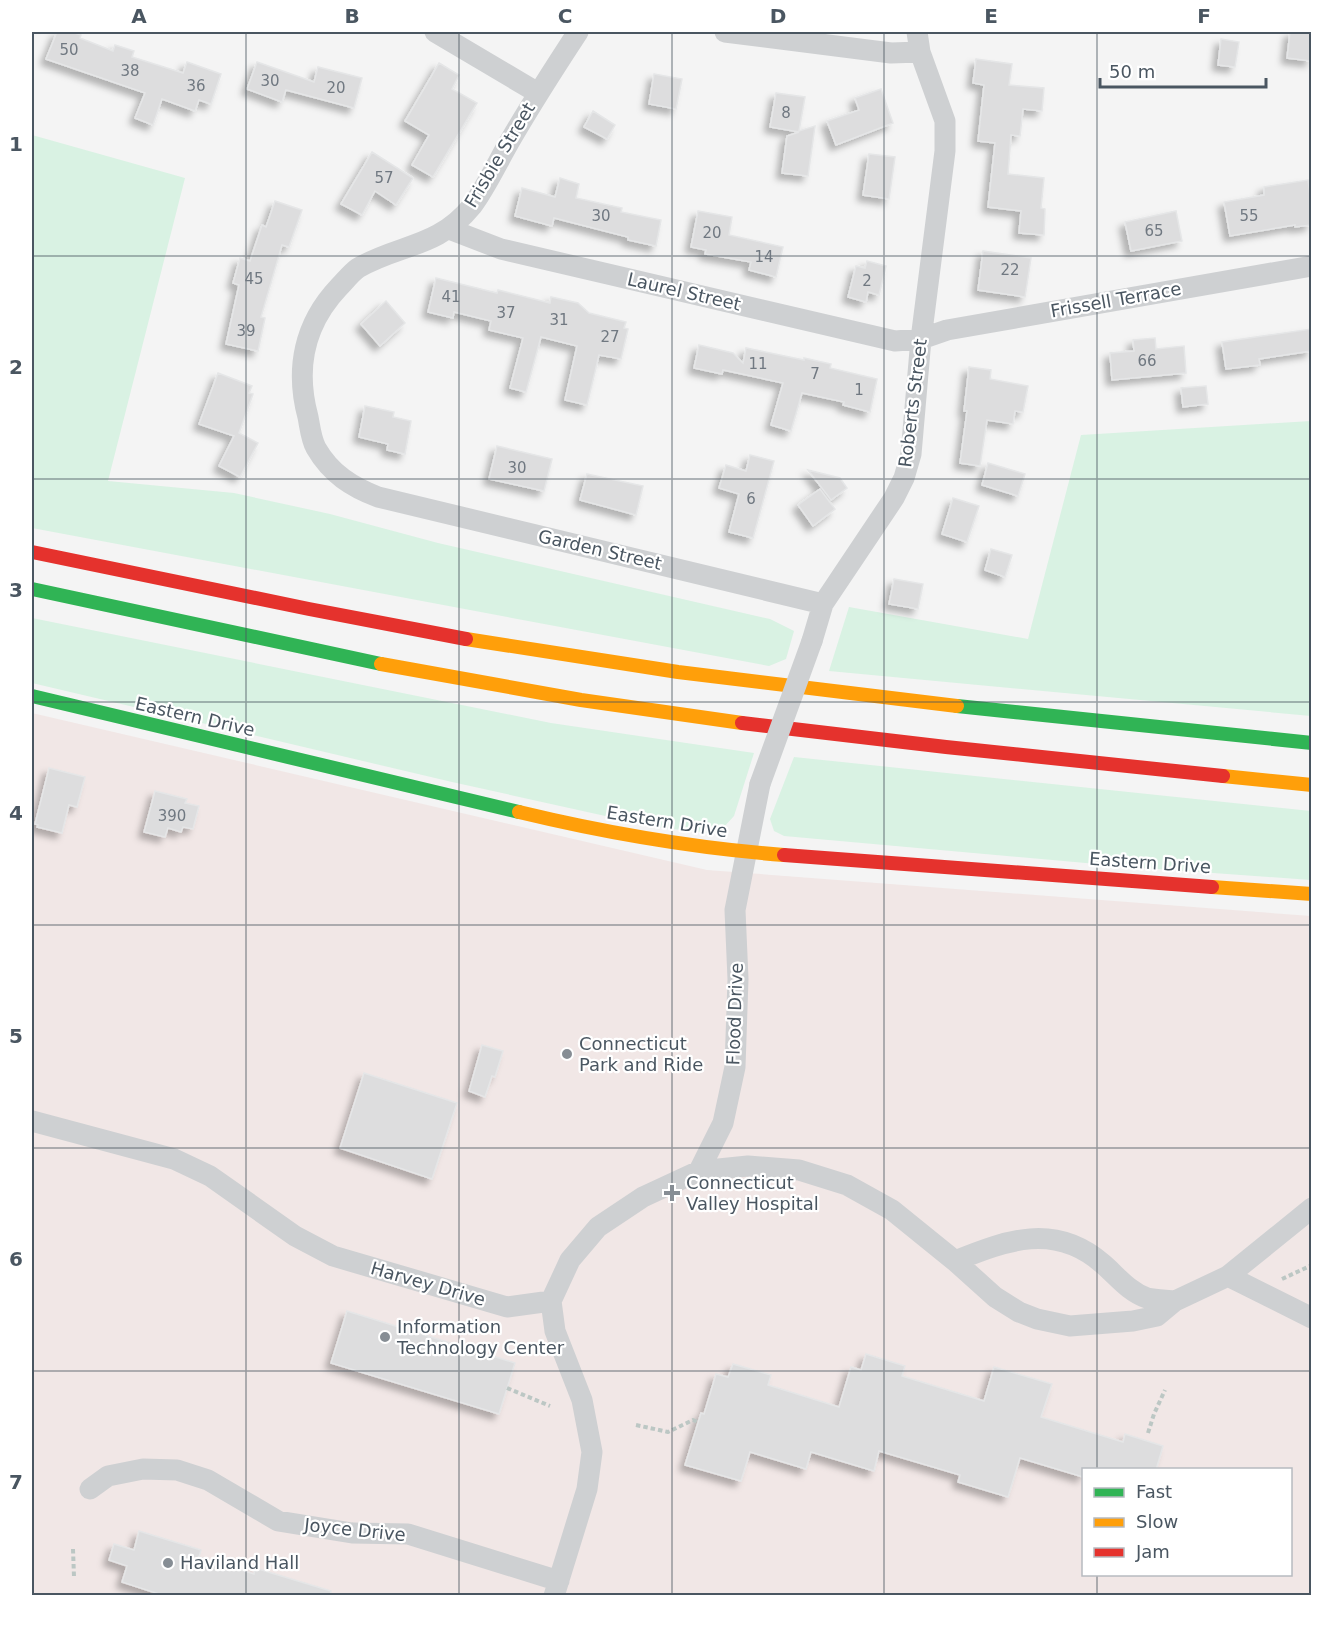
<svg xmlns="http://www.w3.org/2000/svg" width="1343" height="1627" font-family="'DejaVu Sans',sans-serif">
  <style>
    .medical { fill: #f1e7e6; fill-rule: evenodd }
    .green { fill: #d9f2e3 }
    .building { fill: #ddddde; stroke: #e5e6e7; stroke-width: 1.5; filter: url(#shadow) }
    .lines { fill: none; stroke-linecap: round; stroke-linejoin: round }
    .path { stroke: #bcc7c4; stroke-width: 4; stroke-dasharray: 4.5 3; stroke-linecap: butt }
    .street { stroke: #ced0d2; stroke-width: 21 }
    .fast { stroke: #30b455; stroke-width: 14 }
    .slow { stroke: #ff9f0a; stroke-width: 14 }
    .jam { stroke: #e5322d; stroke-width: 14 }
    .street-bridge { stroke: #ced0d2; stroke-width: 21 }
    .grid { fill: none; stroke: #4a5661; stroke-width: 1.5; stroke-opacity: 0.55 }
    .poi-dot { fill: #868d94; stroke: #fff; stroke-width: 2 }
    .labels { text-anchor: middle; stroke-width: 4.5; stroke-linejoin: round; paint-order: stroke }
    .number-label { font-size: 15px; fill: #707881 }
    .street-label { font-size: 18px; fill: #4a5661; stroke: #fff }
    .poi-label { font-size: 18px; fill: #4a5661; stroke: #fff; text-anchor: start }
    .neatline { fill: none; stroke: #4a5661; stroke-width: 2 }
    .grid-label { font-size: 20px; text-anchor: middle; font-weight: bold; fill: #4a5661 }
  </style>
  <defs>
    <filter id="shadow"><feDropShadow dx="-5.5" dy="5.5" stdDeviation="3" flood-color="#0004"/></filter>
  </defs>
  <rect width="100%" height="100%" fill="#f4f4f4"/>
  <path class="medical" d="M32,713L707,870L1311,916V1595L32,1596ZM1084,1470H1290V1574H1084Z"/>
  <path class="green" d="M32,135L185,178L108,481L234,493L330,514L438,543L770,619L794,631L786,659L769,666L32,528Z
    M1311,421V716L829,671L849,607L1028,639L1081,435Z
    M32,618L551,723L754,753L734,816L723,828L708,833L655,827L452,782L32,683Z
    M794,757L1311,811V880L1130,867L784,836L774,831L770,819Z"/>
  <path class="building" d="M57,32H71L81,35L80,38L113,51L115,45L134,51L132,57L183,73L187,62L221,74L211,104L199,100L195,111L162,99L153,125L135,118L145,93L46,59Z
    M1290,32H1311V61L1287,58Z
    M1221,39L1239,42L1235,67L1218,65Z
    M976,59L1012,64L1009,85L1044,88L1042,111L1023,109L1020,136L1011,135L1008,174L1044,178L1041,208L1045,209L1044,235L1019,233L1021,211L988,207L995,143L978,141L984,85L973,83Z
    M257,62L314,82L318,67L362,78L354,108L286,90L282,102L247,89Z
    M439,63L459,75L452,89L477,103L433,177L412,165L429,135L405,121Z
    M654,74L682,79L676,109L649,104Z
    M881,89L893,123L836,145L827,121L859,110L855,98Z
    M776,93L805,97L799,131L815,126L808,176L782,173L787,136L799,132L770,127Z
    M593,111L615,125L607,139L584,127Z
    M372,152L413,178L396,205L375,191L362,215L341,204Z
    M869,154L895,157L889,199L863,195Z
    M560,178L579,184L576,198L622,208L621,212L661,220L656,246L628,240V237L554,218L552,226L515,216L522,188L555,197Z
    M1308,180L1311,202V225L1295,227V225L1230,236L1224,202L1264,195V187Z
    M275,201L302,210L289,247L282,245L261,317L265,318L258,351L226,344L239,285L233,283L240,258L250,261L262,225L266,227Z
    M698,211L732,217L729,235L783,247L776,277L749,270L751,262L705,254L706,250L691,247Z
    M1176,211L1182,241L1131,251L1125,222Z
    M983,251L1031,258L1025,297L978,290Z
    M867,261L886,266L879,295L868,292L866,302L848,297L856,266L865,268Z
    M436,278L497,293L498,290L550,303L551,297L578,303L589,313L626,322L624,328L628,329L621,359L599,355L587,405L565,400L577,346L541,337L526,392L510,388L523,338L489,330L491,321L454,312L453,318L428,312Z
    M386,301L405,323L380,346L361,324Z
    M1311,329V351L1259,359L1260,365L1226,369L1222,342Z
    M1155,338L1156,349L1184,346L1186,373L1112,380L1110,353L1134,351L1133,340Z
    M699,345L733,353L743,363L746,348L804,360V358L831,364L830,368L877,379L870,412L843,405L844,402L802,393L791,431L771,425L783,383L723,370L722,374L694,368Z
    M969,367L991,370L990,379L1028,386L1023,412L1015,411L1013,424L987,420L980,466L960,463L967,411H964Z
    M218,373L252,386L249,393L253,394L239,433L258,443L240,477L219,466L234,436L199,424Z
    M1206,386L1208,404L1183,407L1181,388Z
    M365,406L394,412L393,417L411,421L405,454L387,450L388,444L359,437Z
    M497,446L552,459L544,491L489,479Z
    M750,455L774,461L753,538L729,532L739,494L719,488L726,465L746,471Z
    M988,463L1025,474L1018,496L982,485Z
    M808,470L840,478L847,488L831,500Z
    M587,474L643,486L636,515L580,500Z
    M820,489L835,509L813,526L798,505Z
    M953,498L979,506L967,542L942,534Z
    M991,549L1012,555L1005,577L985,570Z
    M894,579L923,584L918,609L889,604Z
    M49,768L85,777L77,807L69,805L62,833L37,827L38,825L35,824Z
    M155,791L187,799L185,803L199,806L193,829L183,827L181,832L168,828L165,837L144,832Z
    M482,1045L503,1051L495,1077L492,1076L485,1097L469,1091Z
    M364,1073L457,1103L432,1179L340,1148Z
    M347,1311L515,1363L499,1414L331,1363Z
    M866,1354L905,1366L902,1376L984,1401L994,1367L1052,1384L1041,1417L1123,1442L1125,1434L1163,1446L1156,1470H1083V1477L1020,1458L1008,1497L958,1482L960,1475L879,1451L874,1471L811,1452L806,1469L750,1452L741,1481L685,1465L701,1413L704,1414L716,1374L728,1377L733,1364L771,1375L768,1385L839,1407L851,1367L861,1370Z
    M139,1531L201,1550L199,1557L254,1574L255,1568L331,1591L330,1596H165L122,1582L127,1566L109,1560L114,1544L134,1550Z"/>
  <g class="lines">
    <path class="path" d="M1282,1279L1312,1265
      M507,1388L550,1406
      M636,1425L668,1432L693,1420L698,1422
      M1148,1433L1154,1414L1165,1390
      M73,1549L74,1577"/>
    <path class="street" d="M435,32L538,93
      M578,32C555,67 532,103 511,139C498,161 487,186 472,206C438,248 399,244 358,268C351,273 345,281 339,287C304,324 295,369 308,417C310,427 311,439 316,448C331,474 352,487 378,497L823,604
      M725,32L891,53L920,52
      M449,229L501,249L895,341L921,339L947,330L1312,266
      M812,641L823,604L894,498L904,478L911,454L921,339L945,151V121L920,52L917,32
      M32,1121L174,1159L210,1176L295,1236L333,1256L507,1307L551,1301L570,1260L598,1227L643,1197L699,1171L748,1166L799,1170L847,1185L892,1210L955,1261C1007,1240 1055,1222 1103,1264C1117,1276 1129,1292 1147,1298C1156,1300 1166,1300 1175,1301
      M699,1171L723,1123L735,1067L738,979L735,910L760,784
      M955,1261L995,1297L1019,1312L1037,1319L1070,1326L1133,1321L1157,1316L1175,1301L1228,1276L1312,1318
      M1228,1276L1312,1208
      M551,1301L555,1331L582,1400L592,1452L587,1489L554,1596
      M90,1489L108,1476L143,1469L177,1470L208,1480L278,1521L352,1533L408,1534L559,1581"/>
    <path class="fast" d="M32,589L381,664
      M32,696L519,812
      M957,706L1312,743"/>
    <path class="slow" d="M466,639L678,672L957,706
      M381,664L581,700L742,723
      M1223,776L1312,785
      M519,812C606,833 694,848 784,855
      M1212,887L1312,894"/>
    <path class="jam" d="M32,552L309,609L466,639
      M742,723L946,747L1223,776
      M784,855L1212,887"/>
    <path class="street-bridge" d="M760,784L812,641"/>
  </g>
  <path class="grid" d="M246,32V1596M459,32V1596M672,32V1596M884,32V1596M1097,32V1470M32,256H1312M32,479H1312M32,702H1312M32,925H1312M32,1148H1312M32,1371H1312M1097,1574V1596"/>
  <g class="poi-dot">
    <circle cx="567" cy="1054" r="6"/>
    <path d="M669 1184h6v6h6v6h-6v6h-6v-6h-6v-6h6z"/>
    <circle cx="385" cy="1337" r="6"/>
    <circle cx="168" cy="1563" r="6"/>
  </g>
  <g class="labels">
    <g class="number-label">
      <text x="69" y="55">50</text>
      <text x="130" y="76">38</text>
      <text x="270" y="86">30</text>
      <text x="196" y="91">36</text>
      <text x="336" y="93">20</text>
      <text x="786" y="118">8</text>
      <text x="384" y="183">57</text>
      <text x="601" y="221">30</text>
      <text x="1249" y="221">55</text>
      <text x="1154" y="236">65</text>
      <text x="712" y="238">20</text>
      <text x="764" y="262">14</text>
      <text x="1010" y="275">22</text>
      <text x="254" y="284">45</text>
      <text x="867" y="286">2</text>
      <text x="451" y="302">41</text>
      <text x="506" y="318">37</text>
      <text x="559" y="325">31</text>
      <text x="246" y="336">39</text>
      <text x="610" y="342">27</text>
      <text x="1147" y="366">66</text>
      <text x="758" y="369">11</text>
      <text x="815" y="379">7</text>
      <text x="859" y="395">1</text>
      <text x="517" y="473">30</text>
      <text x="751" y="504">6</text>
      <text x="172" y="821">390</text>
    </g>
    <g class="street-label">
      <text transform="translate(500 155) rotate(-59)" y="6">Frisbie Street</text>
      <text transform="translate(684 292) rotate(13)" y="6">Laurel Street</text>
      <text transform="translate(1116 300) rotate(-10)" y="6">Frissell Terrace</text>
      <text transform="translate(913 403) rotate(-83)" y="6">Roberts Street</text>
      <text transform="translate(600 550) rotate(13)" y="6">Garden Street</text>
      <text transform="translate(195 717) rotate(13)" y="6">Eastern Drive</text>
      <text transform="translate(667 822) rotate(9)" y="6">Eastern Drive</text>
      <text transform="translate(1150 863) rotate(4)" y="6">Eastern Drive</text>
      <text transform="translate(735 1014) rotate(-88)" y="6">Flood Drive</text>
      <text transform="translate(428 1284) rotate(16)" y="6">Harvey Drive</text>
      <text transform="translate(355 1530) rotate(6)" y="6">Joyce Drive</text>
    </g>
    <g class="poi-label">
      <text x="579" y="1050">Connecticut<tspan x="579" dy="21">Park and Ride</tspan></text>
      <text x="686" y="1189">Connecticut<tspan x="686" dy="21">Valley Hospital</tspan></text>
      <text x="397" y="1333">Information<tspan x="397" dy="21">Technology Center</tspan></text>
      <text x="180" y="1569">Haviland Hall</text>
    </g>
  </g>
  <rect width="1343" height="1627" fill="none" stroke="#ffffff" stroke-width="66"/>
  <rect x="1082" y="1468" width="210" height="108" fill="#ffffff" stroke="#b7bbc0" stroke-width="1.5"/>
  <rect x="1094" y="1488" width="30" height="9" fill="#30b455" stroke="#b7bbc0" stroke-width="1.5"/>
  <text x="1136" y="1498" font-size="18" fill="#4a5661">Fast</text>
  <rect x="1094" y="1518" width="30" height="9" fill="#ff9f0a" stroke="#b7bbc0" stroke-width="1.5"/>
  <text x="1136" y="1528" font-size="18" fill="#4a5661">Slow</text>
  <rect x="1094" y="1548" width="30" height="9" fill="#e5322d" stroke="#b7bbc0" stroke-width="1.5"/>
  <text x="1136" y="1558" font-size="18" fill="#4a5661">Jam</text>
  <path d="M1100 78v9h166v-9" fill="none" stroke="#4a5661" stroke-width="3"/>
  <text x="1109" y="78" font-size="18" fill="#4a5661" stroke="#ffffff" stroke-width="4.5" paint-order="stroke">50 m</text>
  <rect x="33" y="33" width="1277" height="1561" class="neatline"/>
  <g class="grid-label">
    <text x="139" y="23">A</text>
    <text x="352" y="23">B</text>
    <text x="565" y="23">C</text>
    <text x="778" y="23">D</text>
    <text x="991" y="23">E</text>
    <text x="1204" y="23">F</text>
    <text x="16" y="151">1</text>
    <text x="16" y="374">2</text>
    <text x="16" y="597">3</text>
    <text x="16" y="820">4</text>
    <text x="16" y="1043">5</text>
    <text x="16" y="1266">6</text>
    <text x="16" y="1489">7</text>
  </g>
</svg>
